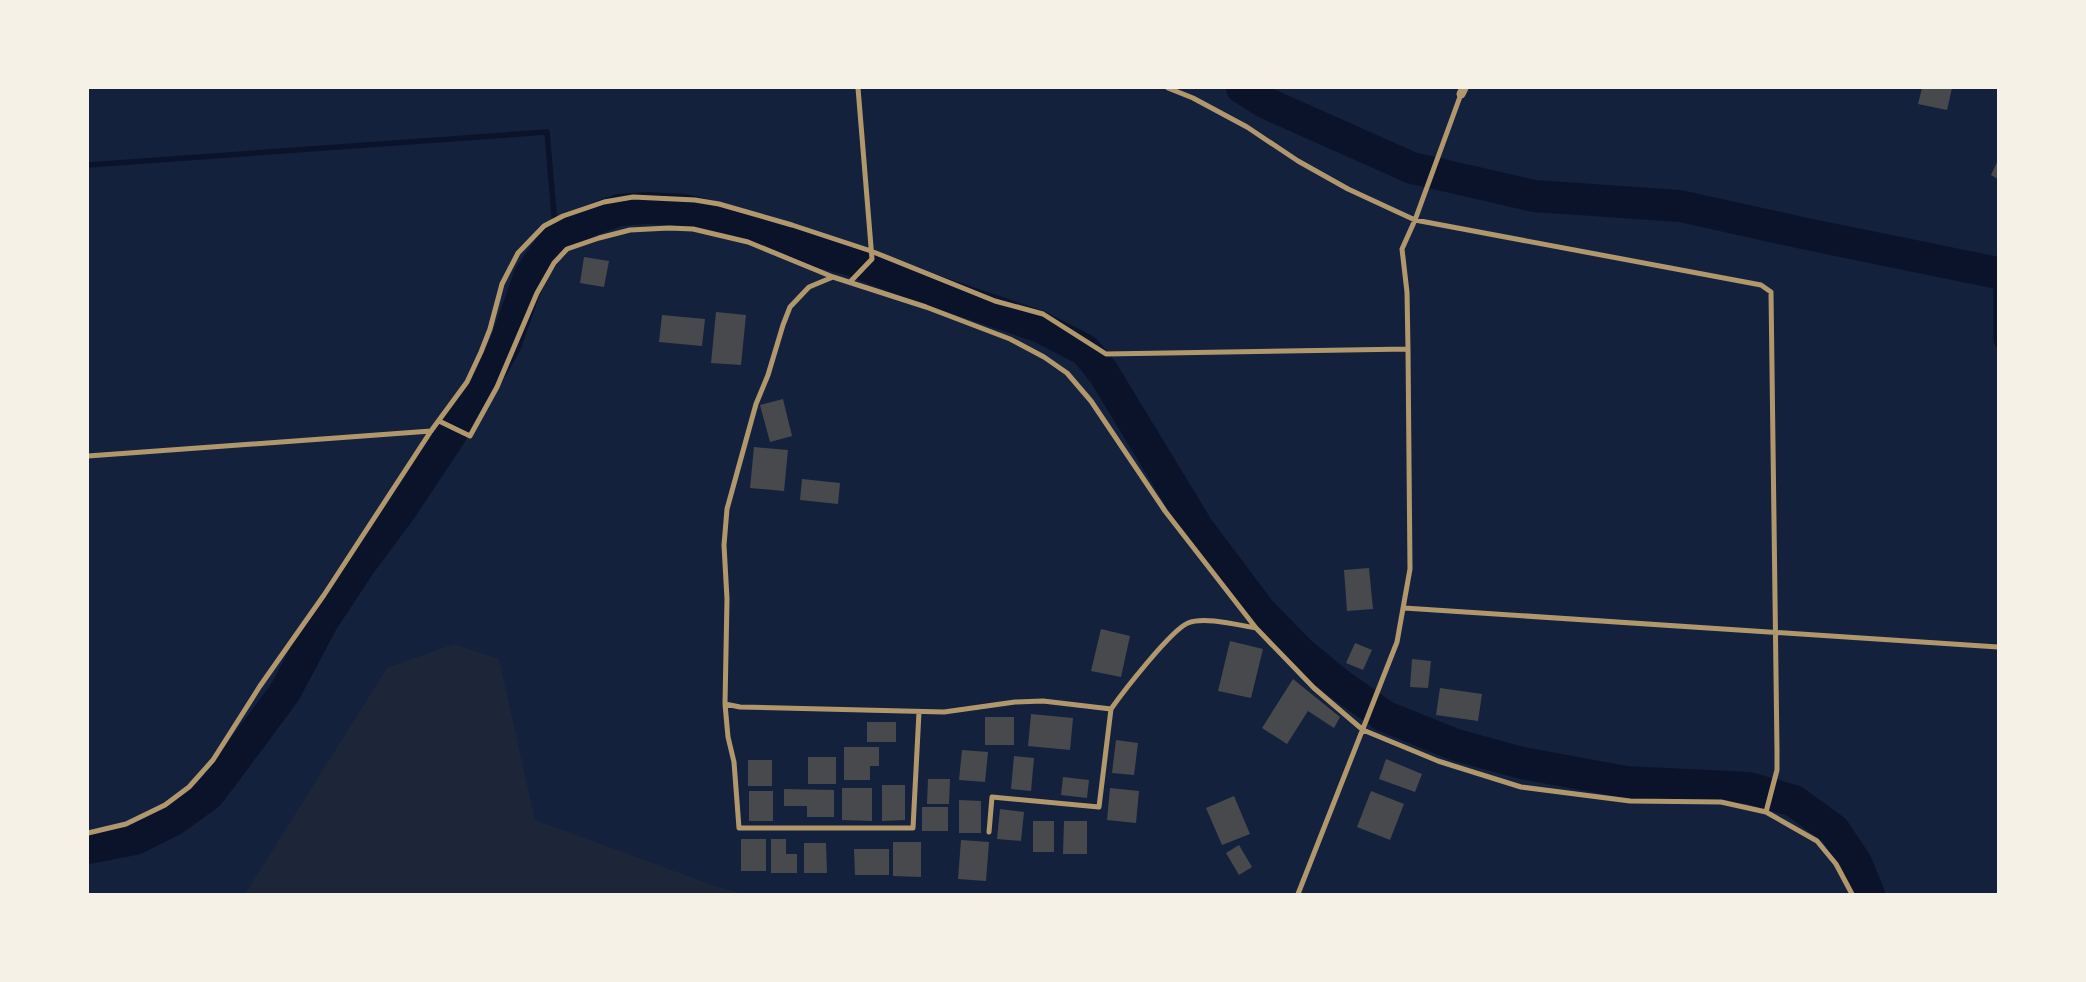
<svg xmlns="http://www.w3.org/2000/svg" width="2086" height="982" font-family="Inter,sans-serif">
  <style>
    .green { fill: #1d2539 }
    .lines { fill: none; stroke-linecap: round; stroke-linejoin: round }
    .stream { stroke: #0b132b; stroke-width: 5.5 }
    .river { stroke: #0b132b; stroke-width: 32 }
    .building { fill: #48494c }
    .minor { stroke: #b1986c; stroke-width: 5 }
    .tertiary { stroke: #b1986c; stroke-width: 9 }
  </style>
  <rect width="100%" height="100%" fill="#14213d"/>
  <path class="green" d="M454,644L499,659L535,820L715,886L744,894H245L387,668Z"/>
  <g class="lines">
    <path class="stream" d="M88,165L547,132L556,238
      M1996,272V340L1998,345"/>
    <path class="river" d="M1242,88L1266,103L1412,168L1534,196L1680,206L1807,234L1998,273
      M88,848L135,839L173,820L209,794L285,692L322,622L361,563L402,508L474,399L505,345L530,275L556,238L592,220L619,210L647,208L685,210L730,221L802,247L851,260L911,283L1038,326L1085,350L1103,372L1199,530L1260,611L1300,652L1339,684L1384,716L1456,745L1522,763L1626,782L1749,788L1794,801L1834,830L1856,863L1869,894"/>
  </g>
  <path class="building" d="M1922,88H1952L1947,110L1918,104Z
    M1998,160V179L1991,175Z
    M584,257L609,261L604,287L580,283Z
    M716,312L746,315L741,365L711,363Z
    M662,315L705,319L702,346L659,342Z
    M783,399L792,436L770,442L760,405Z
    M754,447L788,450L784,491L750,488Z
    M802,479L840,483L838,504L800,500Z
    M1369,568L1373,609L1347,611L1344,570Z
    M1101,629L1130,636L1121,677L1091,671Z
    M1230,641L1263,649L1251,698L1218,691Z
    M1355,643L1372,650L1363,670L1346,663Z
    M1412,659L1431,661L1428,688L1410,687Z
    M1293,679L1340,717L1334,728L1308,711L1287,744L1262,728Z
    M1440,688L1482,694L1478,721L1436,715Z
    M1031,714L1073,718L1070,750L1028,746Z
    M985,717H1014V745H985Z
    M867,722H896V742H867Z
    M1116,740L1138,743L1134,775L1112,773Z
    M844,747H879V766H870V780H844Z
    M962,750L988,752L985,782L959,780Z
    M1014,756L1034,758L1031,791L1011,789Z
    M808,757H836V784H808Z
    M1386,759L1422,774L1415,792L1379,779Z
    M748,760H772V786H748Z
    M1063,777L1089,780L1087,798L1061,795Z
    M928,779H950L949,804H927Z
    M882,785H905V820L882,821Z
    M842,788H872V821L842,820Z
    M1110,788L1139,791L1136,823L1107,820Z
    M784,789L834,790V817H807V806H784Z
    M749,791H773V821H749Z
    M1371,791L1404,804L1390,840L1357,827Z
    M1234,796L1250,834L1222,845L1206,808Z
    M959,800L981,801V833H959Z
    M922,807H948V831H922Z
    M1000,809L1024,812L1021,841L997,839Z
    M1033,821H1054V852H1033Z
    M1064,821H1087V854H1063Z
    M741,839H766V871H741Z
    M771,839H786V854H797V873H771Z
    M961,840L989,842L986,881L958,879Z
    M893,842H921V877L893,876Z
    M804,843H826L827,873H804Z
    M1239,845L1252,867L1239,875L1226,853Z
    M854,849H889V875H855Z"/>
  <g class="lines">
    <path class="minor" d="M1168,88L1193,98L1247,127L1298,161L1348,189L1415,220L1761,285L1771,292L1777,750V770L1766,812
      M833,277L809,287L790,307L783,325L768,375L756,404L727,509L724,545L727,599L725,704L728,737L734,762L739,828H913L919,712
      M850,282L872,259L858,88
      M439,421L470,436L497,387L537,293L554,263L567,249L599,238L630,230L669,228L693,229L748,242L833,277L926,307L1010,339L1044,357L1067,373L1091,401L1165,511L1256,628L1314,688L1363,730L1438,761L1521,787L1630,801L1721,802L1766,812L1817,841L1836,864L1852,894
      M88,456L431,431
      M1404,608L1998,647
      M725,704L740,707L944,712L1015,702L1043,701L1111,709C1123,692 1171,630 1188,623C1204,616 1238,625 1256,628
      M989,832L992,797L1099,807L1111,709
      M88,833L126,824L165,805L189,787L213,760L260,686L324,595L431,431L467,382L481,352L490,329L502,284L518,253L544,226L563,216L604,202L633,197L695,200L719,204L792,225L871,251L995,301L1043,314L1106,354L1408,349
      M1298,894L1397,642L1410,569L1408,349L1407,292L1402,249L1415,220L1461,94"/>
    <path class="tertiary" d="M1461,94L1464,88"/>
  </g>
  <rect width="2086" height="982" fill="none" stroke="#f6f1e7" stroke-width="178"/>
</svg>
